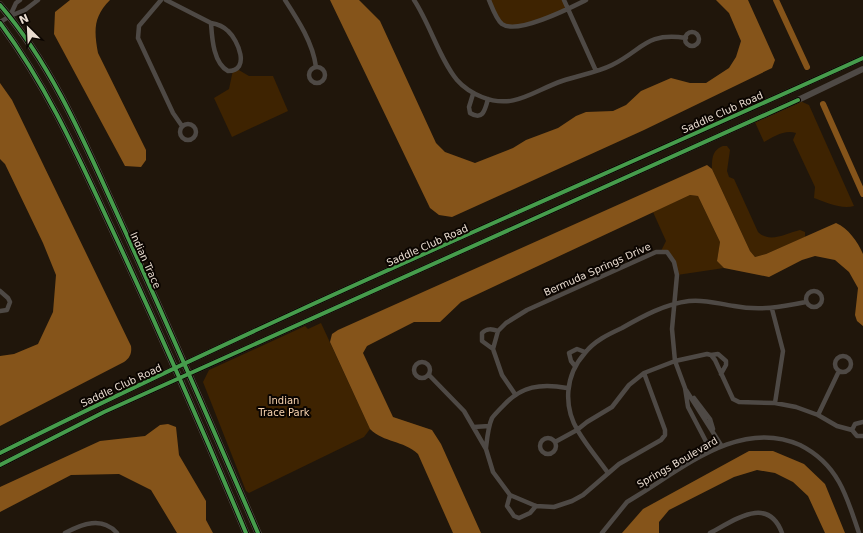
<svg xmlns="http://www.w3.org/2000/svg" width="863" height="533" font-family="'DejaVu Sans',sans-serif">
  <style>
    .green { fill: #3e2301 }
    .water { fill: #85541a }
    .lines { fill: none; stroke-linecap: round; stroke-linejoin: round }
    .canal { stroke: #85541a; stroke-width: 6 }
    .minor { stroke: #4e4945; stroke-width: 4.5 }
    .tertiary { stroke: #4e4945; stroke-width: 6 }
    .secondary { stroke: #59544f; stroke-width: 7 }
    .cycleway-casing { stroke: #0b0501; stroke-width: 6 }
    .cycleway { stroke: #469c4c; stroke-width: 4 }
    .labels { text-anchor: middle; stroke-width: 4; stroke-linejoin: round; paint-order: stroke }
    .street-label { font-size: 10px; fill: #e9dcd0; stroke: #0b0501 }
    .park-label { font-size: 10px; fill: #f8d3af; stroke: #0b0501 }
  </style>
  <rect width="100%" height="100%" fill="#20160b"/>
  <path class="green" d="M489,0H564L568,9L519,26L503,25Z
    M237,69L249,76H273L288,111L232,137L214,98L229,89L233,70Z
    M798,100L809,105L854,206C842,210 825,202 814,198L815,187L793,140L796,133C785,129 773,137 764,142L754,120Z
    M723,146H727L730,150L727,171L729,177L734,179L758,232C770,244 786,233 800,230L805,232V237L766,254L755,257L750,251L712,169C712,159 712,150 723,146Z
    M690,195L698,196L720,242L717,261L724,268L677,275L672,257L661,251L666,241L653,212Z
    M321,323L370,429L364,437L249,493L246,491L203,382L209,370L305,326L308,329Z"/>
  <path class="water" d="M70,0H110C93,17 94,31 98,53L146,150V160L141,167L125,166L54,34L55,12Z
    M330,0H359L380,21L436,143L445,152L475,163L513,148L526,140L558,128L576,116L586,112L613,111L626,105L641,91L671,78L690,83H706L729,68L736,57L741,41L729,13L716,0H748L775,60L772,68L644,130L452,217L439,215L430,208Z
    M0,83L12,100L131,346C132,353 130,358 124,362L0,426V356L14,354L38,344L53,312L56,275L43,243L5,164L0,159Z
    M707,165L712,169L750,251L755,257L766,254L836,223C848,228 858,242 863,254V326L857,321L855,315L858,288L849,272L835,260L815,256L802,260L769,277L724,268L717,261L720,242L698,196L690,195L461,302L440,322H414L367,346L363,353L393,417L432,430L441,444L481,533H453L418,454C403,440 384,443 370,429L330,342L332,334L338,330Z
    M168,424L176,427L179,455L206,501V520L213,533H177L151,490L119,474L71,475L0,512V487L100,441L145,436L160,425Z
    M749,451H773L804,464L825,484L845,533H825L808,496L793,482L775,473L757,470L734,477L669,510L659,522V533H622L643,509Z"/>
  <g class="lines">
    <path class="canal" d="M776,0L807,67
      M823,104L863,194"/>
    <path class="minor" d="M161,0L139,26L138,38L173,113L182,126
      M166,0L211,23C217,24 223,26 228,31C238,40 251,71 228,71C213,63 212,37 211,23
      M285,0C298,20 313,43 316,67
      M414,0C430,24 440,60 457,80C464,88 472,93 482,97C514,110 533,91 562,81C579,75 596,73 612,65C643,50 645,32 686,38
      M489,0C492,7 496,19 502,24C517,35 570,8 586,0
      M564,0L596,71
      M10,16L16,3L20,0
      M0,22L10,16L25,10L38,0
      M685 39a7 7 0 1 1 14 0a7 7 0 1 1-14 0Z
      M309 75a8 8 0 1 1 16 0a8 8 0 1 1-16 0Z
      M473,94L469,107L470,113C483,121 485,110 488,99
      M180 132a8 8 0 1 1 16 0a8 8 0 1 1-16 0Z
      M806 299a8 8 0 1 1 16 0a8 8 0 1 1-16 0Z
      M0,291L8,298L10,302L7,310L0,311
      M772,309L783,351L775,403
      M493,349L482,341V333C487,328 492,329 498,331
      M711,355L718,354L726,361V365L721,374
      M835 364a8 8 0 1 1 16 0a8 8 0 1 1-16 0Z
      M414 370a8 8 0 1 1 16 0a8 8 0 1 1-16 0Z
      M575,366L571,361L569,353L577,349L585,352
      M429,375L464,411L486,449L493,472L510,495L536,506L554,507L572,501L583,495L619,464L661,440L665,435V430L644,373
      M686,390L721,445
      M515,394L502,375L493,349L498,331L506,323L527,310L656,252H667L674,262L677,275L672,329L675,361L685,388L688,407L711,451
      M694,398L710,419L713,429
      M818,415L839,371
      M863,422L855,424L852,430L857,436H863
      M474,427L489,426
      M540 446a8 8 0 1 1 16 0a8 8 0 1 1-16 0Z
      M555,442L577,430L587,422L612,407L629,385L644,373L675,361L707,354L711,355L715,360L733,399L739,402L775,403L796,407L818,415L837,426L852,430
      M486,448C487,439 488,427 492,418C495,414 499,410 503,406C521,386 541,383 567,388
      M608,473C598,459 587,446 578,431C563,406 565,375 585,353C594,341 609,334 622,328C643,316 665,304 689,301C705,299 719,304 734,306C760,311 781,307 806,302
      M510,495L507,506L514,516L519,518L530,513L536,506
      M65,533C82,524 102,516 117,533
      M602,533L627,502L640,494C687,465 742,419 800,445C816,453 830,466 839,482C848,498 853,516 859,533
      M710,533C735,520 768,495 782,533"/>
    <path class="tertiary" d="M0,453C283,311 575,189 863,58
      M0,465L104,412L798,100L863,69"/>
    <path class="secondary" d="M0,5C56,70 88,151 124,229C170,330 214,431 258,533
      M0,23C47,86 78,156 111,227C158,328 203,430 246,533"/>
    <g class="cycleway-casing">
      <path id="cycleway" d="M0,5C56,70 88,151 124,229C170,330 214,431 258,533
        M0,23C47,86 78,156 111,227C158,328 203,430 246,533
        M0,453C283,311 575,189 863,58
        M0,465L104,412L798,100"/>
    </g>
    <use href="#cycleway" class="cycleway"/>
  </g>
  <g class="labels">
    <g class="street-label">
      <text transform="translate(722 112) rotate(-24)" y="4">Saddle Club Road</text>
      <text transform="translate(427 245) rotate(-24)" y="4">Saddle Club Road</text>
      <text transform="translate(146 260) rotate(66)" y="4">Indian Trace</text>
      <text transform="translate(597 269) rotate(-24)" y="4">Bermuda Springs Drive</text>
      <text transform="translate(121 385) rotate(-25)" y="4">Saddle Club Road</text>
      <text transform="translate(677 462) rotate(-30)" y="4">Springs Boulevard</text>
    </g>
    <g class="park-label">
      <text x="284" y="404">Indian<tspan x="284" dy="12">Trace Park</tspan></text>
    </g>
  </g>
  <g transform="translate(28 28) rotate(336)" stroke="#0b0501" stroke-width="3" paint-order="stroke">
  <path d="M0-3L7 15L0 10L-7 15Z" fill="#e9dcd0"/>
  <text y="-6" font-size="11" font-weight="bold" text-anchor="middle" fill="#e9dcd0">N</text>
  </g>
</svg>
